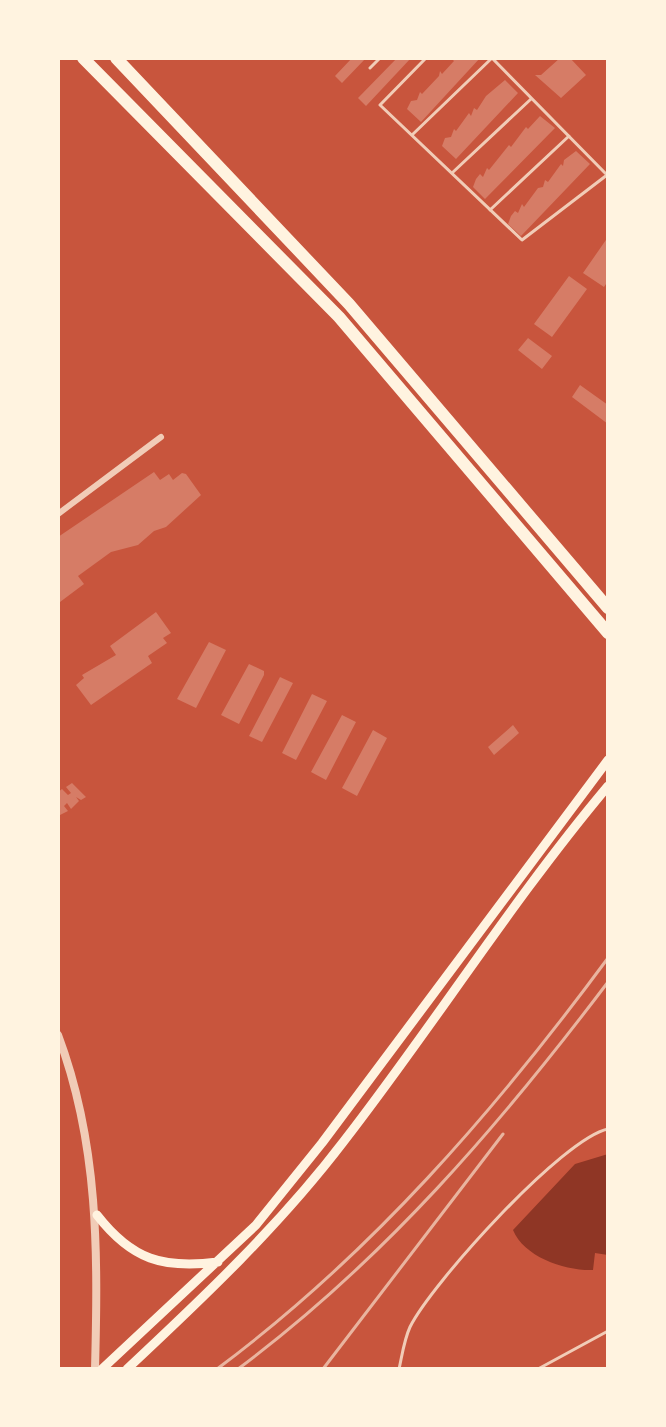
<svg xmlns="http://www.w3.org/2000/svg" width="666" height="1427" font-family="'Golos Text',sans-serif">
  <style>
    .water { fill: #8f3625 }
    .building { fill: #d67c66 }
    .lines { fill: none; stroke-linecap: round; stroke-linejoin: round }
    .service { stroke: #f1ccb7; stroke-width: 3 }
    .minor { stroke: #f1ccb7; stroke-width: 6 }
    .tertiary { stroke: #f1ccb7; stroke-width: 8 }
    .secondary { stroke: #fff3e0; stroke-width: 9 }
    .motorway { stroke: #fff3e0; stroke-width: 12 }
    .rail { stroke: #e9b49f; stroke-width: 3 }
  </style>
  <rect width="100%" height="100%" fill="#c8553d"/>
  <path class="water" d="M608,1154V1255L595,1253L593,1270C565,1271 524,1257 513,1230L575,1164Z"/>
  <path class="building" d="M352,58H366L342,83L335,76Z
    M397,58H411L366,106L358,98Z
    M451,58H480L421,122L407,109L411,101L417,100L420,92L422,94L439,76L440,71L442,74L454,61Z
    M560,58H570L586,75L561,98L535,75H541Z
    M505,80L518,93L456,159L442,146L445,138L451,137L454,129L456,131L469,113L471,116L474,108L477,110L486,96Z
    M540,116L555,128L485,199L473,187L476,179L480,174L483,177L487,168L489,170L509,145L511,147L526,127L528,129Z
    M576,151L590,164L521,236L508,224L511,216L515,211L518,213L522,204L524,207L538,188L543,187L545,180L548,182L561,164L563,166L564,160Z
    M608,237V281L604,287L583,273Z
    M569,276L587,289L552,337L534,324Z
    M528,338L552,356L542,369L518,350Z
    M580,385L608,405V424L572,397Z
    M154,472L160,480L169,474L173,480L182,473L186,474L201,495L166,527L154,531L138,545L111,552L78,576L84,584L60,602L58,537Z
    M156,612L171,633L163,638L167,643L148,656L152,663L91,705L76,685L84,678L82,675L116,655L110,646Z
    M209,642L226,650L196,708L177,699Z
    M249,664L264,671V675L239,724L221,715Z
    M280,677L293,683L262,742L249,736Z
    M312,694L327,701L296,760L282,753Z
    M342,715L356,722L326,780L311,772Z
    M513,725L519,733L494,755L488,747Z
    M373,730L387,738L357,796L342,788Z
    M72,783L86,797L81,800L76,797L79,801L71,809L67,803L64,806L68,811L58,816V792L62,789L68,795L71,793L66,787Z"/>
  <g class="lines">
    <path class="service" d="M426,58L380,105L522,240L607,175
      M370,68L380,58
      M412,135L492,58L608,176
      M452,173L531,99
      M490,210L569,136
      M399,1369C402,1356 404,1340 410,1327C431,1284 563,1138 608,1129
      M450,1369H477
      M538,1369L608,1331"/>
    <path class="minor" d="M58,514L161,437"/>
    <path class="tertiary" d="M58,1035C99,1144 98,1254 95,1369"/>
    <path class="secondary" d="M97,1215C132,1260 163,1269 218,1262
      M102,1369L256,1225L322,1143L608,760
      M127,1369C204,1297 280,1225 344,1141C434,1025 513,899 608,786"/>
    <path class="motorway" d="M83,58L339,317L608,633
      M116,58L349,304L608,608"/>
    <path class="rail" d="M217,1369C370,1255 495,1111 608,958
      M238,1369C384,1260 499,1126 608,982
      M323,1369L503,1134"/>
  </g>
  <rect width="666" height="1427" fill="none" stroke="#fff3e0" stroke-width="120"/>
</svg>
